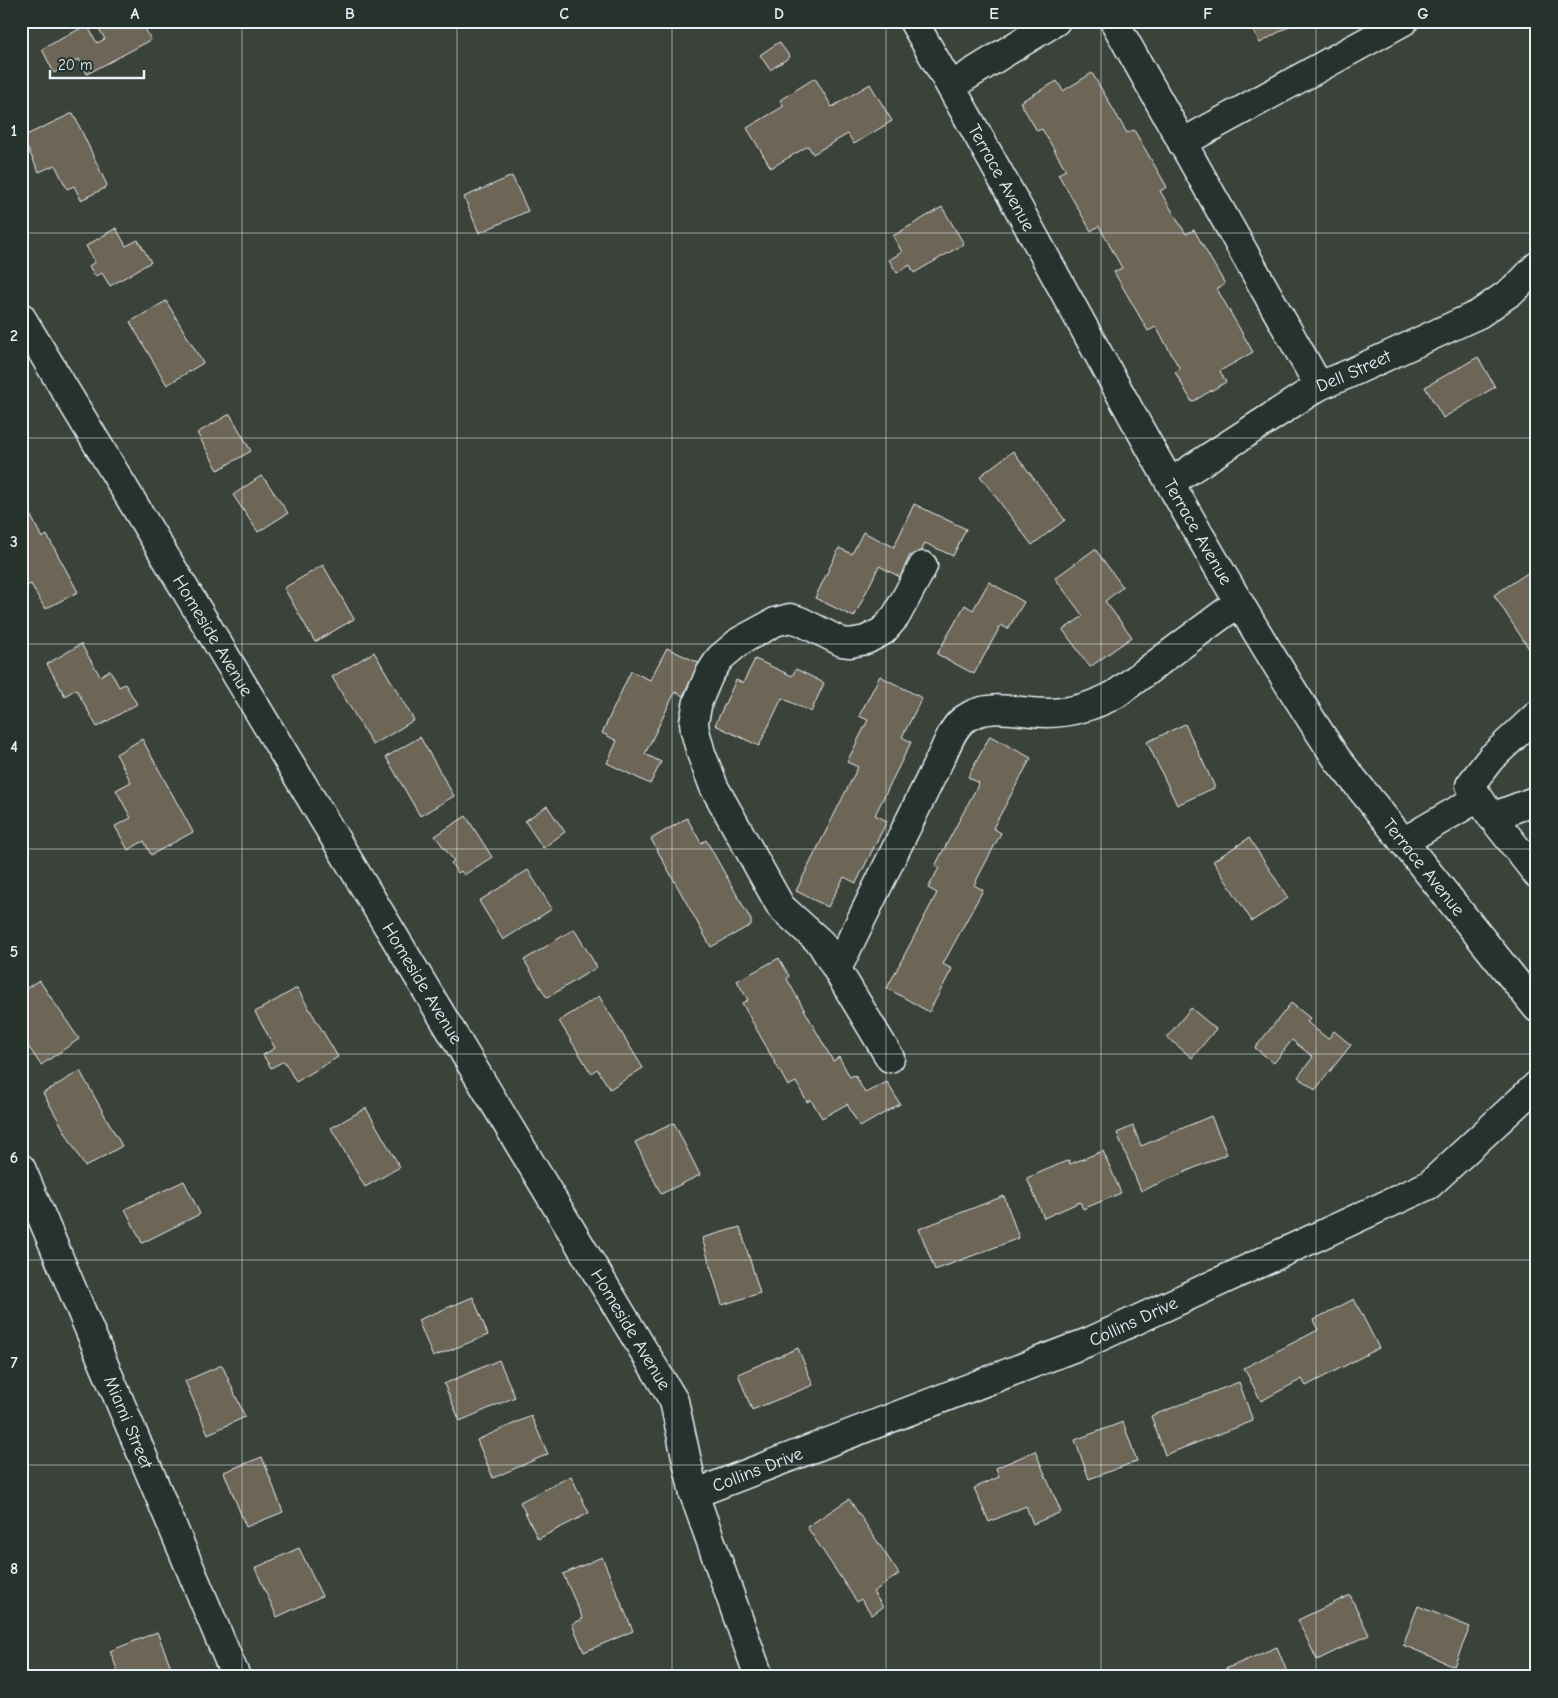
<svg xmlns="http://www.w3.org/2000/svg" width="1558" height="1698" font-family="'Comic Neue',sans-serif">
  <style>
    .building { fill: #6d6556; stroke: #e8f1f8 }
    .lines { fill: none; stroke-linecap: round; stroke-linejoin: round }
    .minor-casing { stroke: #e8f1f8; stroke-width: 31 }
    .minor { stroke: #26332d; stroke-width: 28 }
    .grid { fill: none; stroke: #e8f1f8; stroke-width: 1; stroke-opacity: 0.55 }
    .labels { text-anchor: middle; stroke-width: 4; stroke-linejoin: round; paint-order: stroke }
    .street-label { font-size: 18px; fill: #e8f1f8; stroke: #26332d }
    .neatline { fill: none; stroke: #e8f1f8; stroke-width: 2 }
    .grid-label { font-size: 16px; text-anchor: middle; font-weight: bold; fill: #e8f1f8 }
  </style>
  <rect width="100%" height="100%" fill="#3b4239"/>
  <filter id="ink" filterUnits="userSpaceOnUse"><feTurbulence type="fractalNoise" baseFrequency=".02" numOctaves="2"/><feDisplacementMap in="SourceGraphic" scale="10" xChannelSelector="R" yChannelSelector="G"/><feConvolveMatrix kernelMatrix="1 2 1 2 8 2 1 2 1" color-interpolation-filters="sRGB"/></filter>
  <g filter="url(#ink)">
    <path class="building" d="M108,21H141L151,40L87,74L79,59L54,73L42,49L87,25L97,43L105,39L98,27Z
      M1248,21H1298L1260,43Z
      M779,42L790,57L770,70L760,55Z
      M1092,73L1127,133L1134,130L1167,187L1160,191L1186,234L1194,230L1225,284L1217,289L1253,352L1220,371L1226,382L1192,402L1175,372L1180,369L1156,327L1148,331L1114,272L1122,268L1099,226L1091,231L1058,174L1066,170L1042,129L1037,131L1020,102L1057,81L1063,91Z
      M815,78L832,107L870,84L892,121L854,144L848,134L813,154L808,146L771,168L747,128L784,106L780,100Z
      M73,113L107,185L105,188L81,200L74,186L67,189L55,165L39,172L22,137Z
      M512,176L528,211L479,233L464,197Z
      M942,207L964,244L914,273L910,265L897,273L889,260L902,252L893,236Z
      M116,228L126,246L138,240L151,262L110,286L102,273L95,276L89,266L95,262L86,246Z
      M166,301L203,363L167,385L130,322Z
      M1478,357L1495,387L1443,418L1425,387Z
      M230,414L251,451L218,470L197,433Z
      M1013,451L1065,520L1032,545L980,476Z
      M261,476L266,481L288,513L258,532L233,495Z
      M914,504L966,529L953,556L925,543L918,559L910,555L900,577L879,566L854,617L815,598L839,548L852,554L863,532L894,547Z
      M26,506L42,538L47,535L78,592L45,609L31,584L21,589V508Z
      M1095,549L1123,587L1105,601L1132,637L1090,667L1063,630L1083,616L1055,578Z
      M323,565L354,619L315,642L284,588Z
      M1537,567V657L1535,658L1494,595Z
      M989,582L1024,602L1008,629L1001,625L974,674L937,654L965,605L973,610Z
      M81,644L100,676L110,670L119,687L125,684L137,704L97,727L76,689L65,696L47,664Z
      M667,648L699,663L683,696L675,692L645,754L661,762L650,784L607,763L617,741L602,733L631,671L650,680Z
      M374,652L414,720L373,745L332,677Z
      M755,659L792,676L796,669L824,683L811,712L782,698L759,746L715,725L736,680L743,683Z
      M880,676L922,698L902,737L911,742L875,815L887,821L856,883L844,877L828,907L796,891L858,767L847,762L868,720L859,716Z
      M1185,724L1214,785V788L1177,805L1147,742Z
      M990,736L1031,758L993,828L1001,833L974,885L983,890L943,964L952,969L929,1012L887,988L937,893L928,888L939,868L935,866L979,783L968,777Z
      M420,737L454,796L420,816L386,757Z
      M142,739L193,832L151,855L144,841L128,850L115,826L131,818L116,790L131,782L116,754Z
      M547,806L565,832L543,848L525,821Z
      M466,816L492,857L464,875L461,871L458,873L451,863L454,861L435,836Z
      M687,818L701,843L706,840L751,920V925L711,947L651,839Z
      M1249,838L1288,898L1252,921L1213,861Z
      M528,870L552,909L503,940L479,901Z
      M574,929L597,967L547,998L524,960Z
      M779,958L789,976L787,979L833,1061L839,1057L850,1077L855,1075L865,1093L887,1082L900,1104L860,1127L847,1104L822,1118L811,1100L807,1102L796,1082L788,1086L742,1003L748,1000L737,981Z
      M39,980L79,1039L41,1065L21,1036V992Z
      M297,988L338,1057L296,1082L284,1061L271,1068L263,1055L275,1048L255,1012Z
      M599,996L643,1068L610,1089L597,1069L591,1073L559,1021Z
      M1291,1003L1310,1018L1307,1022L1328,1039L1334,1031L1351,1045L1315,1090L1298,1077L1313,1057L1292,1040L1274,1063L1255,1048Z
      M1191,1008L1216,1029L1192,1058L1167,1037Z
      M80,1071L122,1146L85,1167L43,1093Z
      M366,1108L400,1167L365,1187L331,1128Z
      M1211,1116L1227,1154L1141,1191L1117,1133L1133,1126L1141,1146Z
      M674,1123L700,1175L661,1194L635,1142Z
      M1103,1151L1121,1193L1083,1209L1080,1202L1044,1218L1027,1178L1069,1160L1070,1164Z
      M184,1181L200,1214L142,1243L125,1209Z
      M1004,1196L1019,1238L935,1270L919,1229Z
      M740,1227L760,1293L722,1305L702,1238Z
      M473,1297L488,1335L433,1357L418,1320Z
      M1354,1299L1379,1348L1306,1386L1302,1379L1261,1401L1244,1368L1318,1330L1313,1320Z
      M798,1348L813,1385L752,1410L738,1374Z
      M499,1360L515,1397L460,1421L444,1384Z
      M222,1365L245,1417L208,1434L185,1381Z
      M1239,1382L1253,1421L1165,1455L1151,1416Z
      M531,1416L548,1454L493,1478L477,1440Z
      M1123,1422L1137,1461L1089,1479L1075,1440Z
      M1035,1451L1061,1512L1033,1524L1026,1506L989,1522L974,1488L999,1477L996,1468Z
      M262,1457L283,1512L246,1527L224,1472Z
      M571,1476L589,1513L538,1539L520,1502Z
      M849,1499L899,1574L873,1592L883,1607L872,1615L861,1599L857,1602L807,1527Z
      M299,1548L322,1596L277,1617L255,1568Z
      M602,1557L633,1631L584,1652L572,1624L583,1619L563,1574Z
      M1350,1595L1369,1635L1317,1660L1298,1620Z
      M1418,1606L1470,1627L1454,1666L1403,1645Z
      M157,1632L175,1677H120L110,1651Z
      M1277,1647L1289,1677H1229L1225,1669Z"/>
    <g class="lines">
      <g class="minor-casing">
        <g id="minor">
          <path id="s1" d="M913,21C1056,266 1180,522 1337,759L1537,1008"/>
          <path d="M1114,21L1319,386"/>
          <path d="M951,86L1056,21"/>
          <path d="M1182,143L1404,21"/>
          <path id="s2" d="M21,317L674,1401L694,1494L759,1677"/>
          <path id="s3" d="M1171,482L1319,386L1346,375L1479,314L1516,288L1537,266"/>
          <path d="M1537,715L1491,758L1470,785L1492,817L1537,874"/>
          <path d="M1492,817L1537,800"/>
          <path d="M1403,842L1478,798"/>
          <path d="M837,969L943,753C949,740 954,725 966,718C989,702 1020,713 1046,713C1071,713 1094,706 1116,694L1239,602"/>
          <path d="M890,1058L821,943L781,907L714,787L701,753L695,731L694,722L698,701L709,675L720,658L740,641L775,622L790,618L800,621L842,642L850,643L866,640L883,631L896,616L923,566"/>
          <path id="s4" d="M21,1168L236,1677"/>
          <path id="s5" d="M694,1494L1091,1341L1429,1185L1537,1085"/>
        </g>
      </g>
      <use href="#minor" class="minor"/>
    </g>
  </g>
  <path class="grid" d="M242,21V1677M457,21V1677M672,21V1677M886,21V1677M1101,21V1677M1316,21V1677M21,233H1537M21,438H1537M21,644H1537M21,849H1537M21,1054H1537M21,1260H1537M21,1465H1537"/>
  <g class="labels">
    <g class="street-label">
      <text dy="6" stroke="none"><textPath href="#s1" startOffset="180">Terrace Avenue</textPath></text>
      <text dy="6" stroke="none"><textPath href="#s3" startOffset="214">Dell Street</textPath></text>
      <text dy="6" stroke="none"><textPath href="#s1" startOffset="585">Terrace Avenue</textPath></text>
      <text dy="6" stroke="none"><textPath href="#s2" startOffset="372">Homeside Avenue</textPath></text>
      <text dy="6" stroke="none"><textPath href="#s1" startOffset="990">Terrace Avenue</textPath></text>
      <text dy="6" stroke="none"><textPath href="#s2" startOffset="778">Homeside Avenue</textPath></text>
      <text dy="6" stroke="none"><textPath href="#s5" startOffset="472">Collins Drive</textPath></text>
      <text dy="6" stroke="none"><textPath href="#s2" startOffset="1182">Homeside Avenue</textPath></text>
      <text dy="6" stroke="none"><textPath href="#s4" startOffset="276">Miami Street</textPath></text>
      <text dy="6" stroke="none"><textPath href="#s5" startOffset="68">Collins Drive</textPath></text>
    </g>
  </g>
  <rect width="1558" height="1698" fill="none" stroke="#26332d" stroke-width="55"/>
  <path d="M50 70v8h94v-8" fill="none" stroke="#e8f1f8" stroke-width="2.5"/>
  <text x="58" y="70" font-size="15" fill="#e8f1f8" stroke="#26332d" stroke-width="4" paint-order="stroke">20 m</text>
  <rect x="28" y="28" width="1502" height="1642" class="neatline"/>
  <g class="grid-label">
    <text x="135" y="19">A</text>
    <text x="350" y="19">B</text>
    <text x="564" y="19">C</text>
    <text x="779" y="19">D</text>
    <text x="994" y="19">E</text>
    <text x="1208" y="19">F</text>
    <text x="1423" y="19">G</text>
    <text x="14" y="136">1</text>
    <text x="14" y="341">2</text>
    <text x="14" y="547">3</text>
    <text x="14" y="752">4</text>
    <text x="14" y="957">5</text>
    <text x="14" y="1163">6</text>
    <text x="14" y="1368">7</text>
    <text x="14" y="1574">8</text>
  </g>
</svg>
